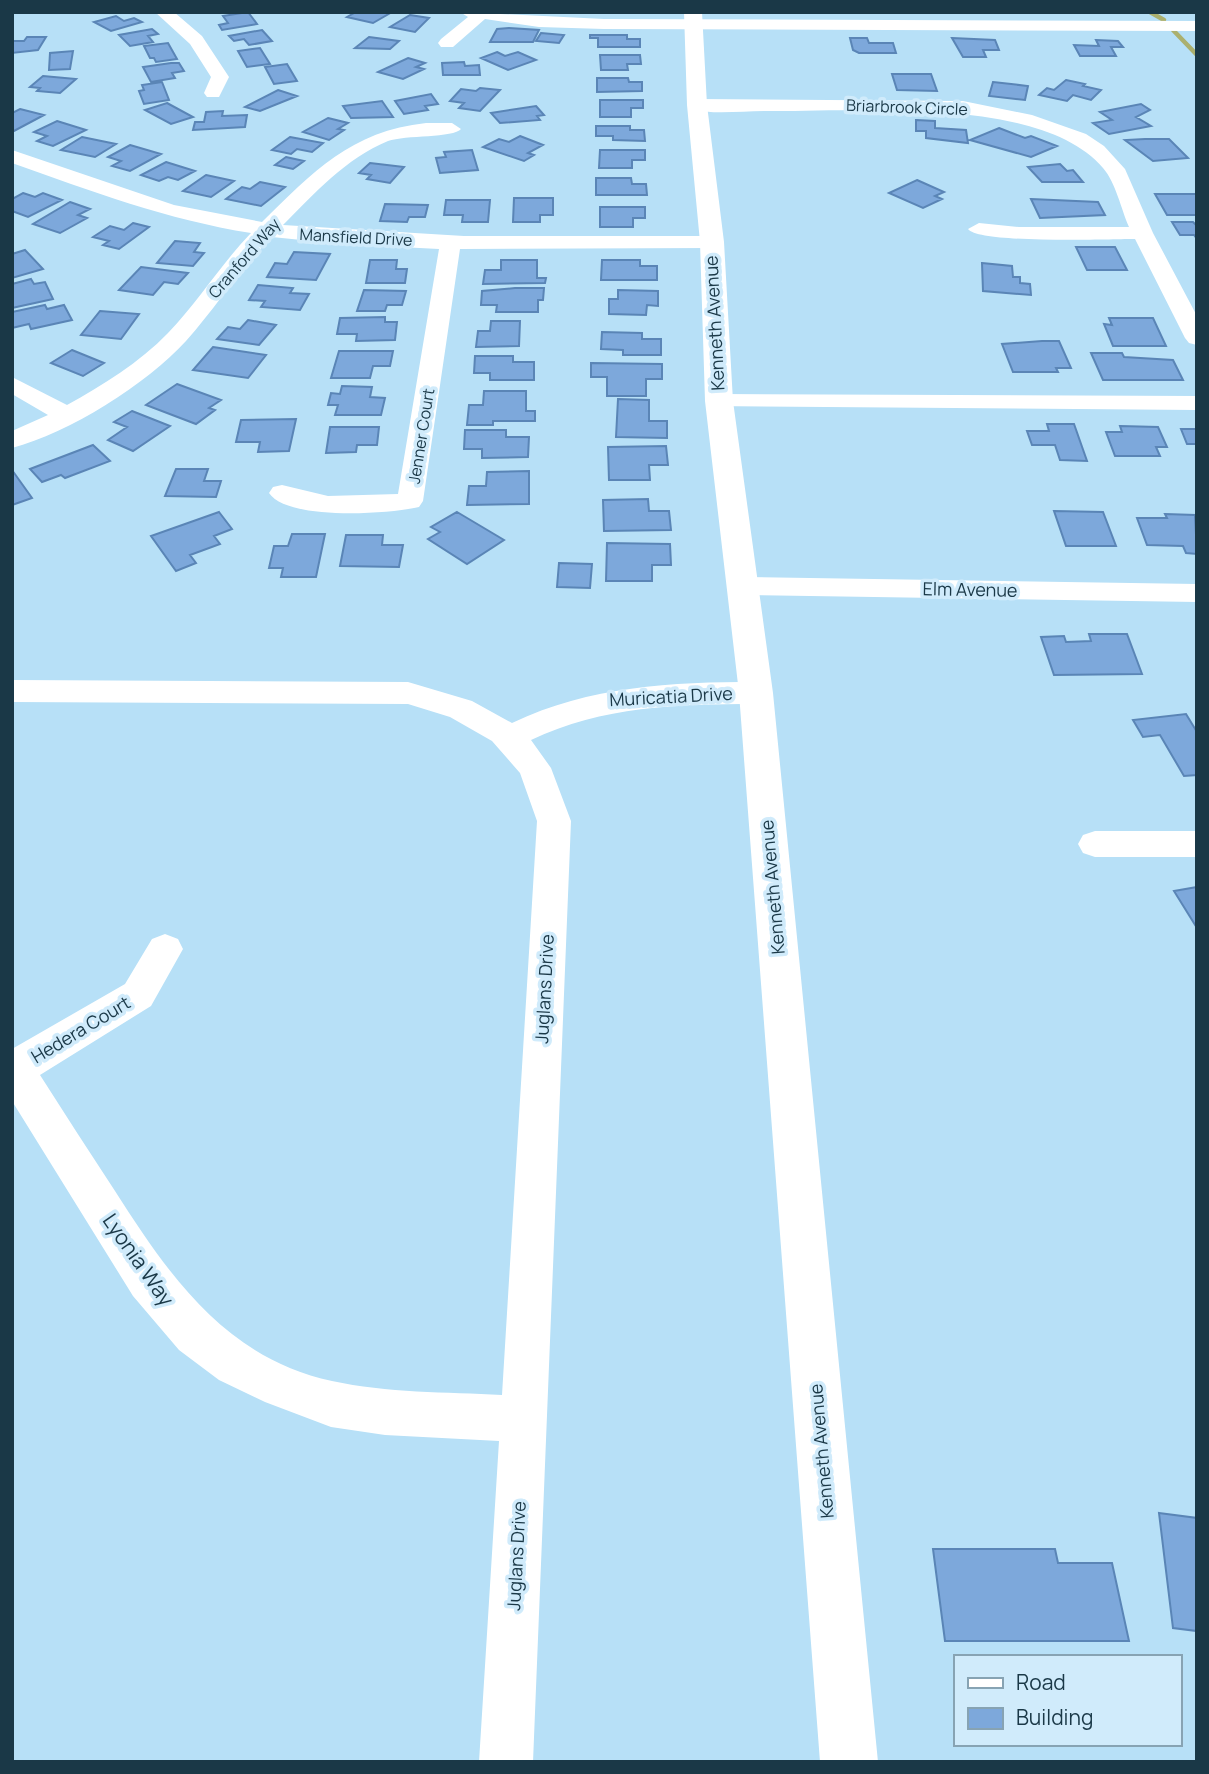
<svg xmlns="http://www.w3.org/2000/svg" width="1209" height="1774" font-family="Manrope,sans-serif">
  <style>
    .lines { fill: none; stroke-linecap: round; stroke-linejoin: round }
    .stream { stroke: #abb06e; stroke-width: 4.5 }
    .building { fill: #7da8db; stroke: #5a85b6; stroke-width: 2 }
    .minor { fill: #fff; fill-rule: evenodd }
    .major { fill: #fff; fill-rule: evenodd }
    .labels { text-anchor: middle; stroke-width: 7; stroke-linejoin: round; paint-order: stroke }
    .far-street-label { font-size: 16px; fill: #1a3847; stroke: #d0ebfb }
    .street-label { font-size: 18px; fill: #1a3847; stroke: #d0ebfb }
    .near-street-label { font-size: 21px; fill: #1a3847; stroke: #d0ebfb }
  </style>
  <rect width="100%" height="100%" fill="#b7e0f7"/>
  <g class="lines">
    <path class="stream" d="M1150,12L1164,20
      M1173,30L1197,55"/>
  </g>
  <path class="building" d="M248,12L257,24L222,30L219,25L228,23L223,16Z
    M356,12H392L373,23L347,17Z
    M410,15L429,18L415,32L390,27Z
    M116,16L124,21L134,18L142,22L111,31L94,22Z
    M509,28L539,30L533,42H490L497,29Z
    M152,29L158,34L148,36L153,42L130,46L119,35Z
    M262,30L272,41L249,45L244,39L234,41L229,36Z
    M541,33L564,35L559,43L536,41Z
    M590,35H627V39H640V47H598V38H590Z
    M27,37H46L38,50L12,53V41H24Z
    M369,37L399,41L390,49L355,48Z
    M850,38H867L869,43H893L896,53H859L853,50Z
    M952,38L995,40L999,50H983L986,57H963Z
    M1096,40L1118,41L1123,47H1111L1116,56H1080L1074,45L1099,46Z
    M168,43L177,59L156,62L154,58H150L144,46Z
    M260,48L270,64L247,67L238,51Z
    M73,51L70,69L49,70L50,53Z
    M497,52L505,56L518,52L536,60L508,70L481,58Z
    M600,55H640L641,64H627L628,70H601Z
    M408,58L425,63L416,67L424,69L403,79L378,72Z
    M464,62L465,66L479,65L480,75H443L442,63Z
    M171,63H179L184,71L172,73L175,78L151,82L143,67Z
    M287,64L297,81L274,84L265,67Z
    M892,74H931L937,91L897,90Z
    M43,76L76,79L60,93L37,91L40,88L30,87Z
    M597,78H628L629,82H642V91L597,92Z
    M1066,80L1085,84L1083,86L1101,90L1091,100L1073,95L1067,101L1039,95L1047,88L1054,90Z
    M162,82L169,100L144,104L139,91L144,90L142,85Z
    M993,82L1028,86L1025,100L989,96Z
    M480,88L500,90L480,111L459,108L464,103L450,101L461,89L476,91Z
    M278,90L297,96L260,111L245,107Z
    M431,94L438,104L425,106L428,110L404,114L395,101Z
    M600,100H643V108H631V117H600Z
    M382,101L393,117L351,118L343,106Z
    M167,103L193,117L171,124L145,110Z
    M1141,104L1150,110L1136,117L1151,126L1109,134L1093,123L1112,120L1100,112Z
    M536,106L544,115L537,116L540,120L500,123L491,113Z
    M20,109L44,115L12,132V113Z
    M223,111L222,116L247,115L245,127L193,130L195,122H204L206,112Z
    M328,118L348,123L338,129L344,130L329,140L303,132Z
    M916,120L935,121V128L966,130L968,143L926,138V131H916Z
    M57,121L86,130L53,146L37,141L47,136L34,132Z
    M596,126H630V130H644L645,141L613,140V136H596Z
    M999,128L1025,138L1031,136L1057,146L1031,157L970,140Z
    M520,136L543,145L528,153L534,155L524,161L483,147L499,139L509,142Z
    M82,137L116,144L95,157L61,150Z
    M290,137L323,143L312,152L297,149L291,154L272,150Z
    M1145,139H1169L1188,158L1153,161L1125,140Z
    M130,145L161,154L130,171L112,166L121,161L108,157Z
    M472,150L478,170L440,173L436,158L446,157L444,152Z
    M600,150H645V160H632V168H599Z
    M286,157L304,161L293,169L275,165Z
    M166,162L195,171L178,180L168,177L159,181L141,175Z
    M370,163L404,167L390,183L367,179L371,175L359,173Z
    M1060,164L1067,171L1073,170L1083,182H1042L1028,167Z
    M206,175L234,181L211,197L183,191Z
    M596,178H631L632,184H646L647,195H596Z
    M917,180L944,192L935,196L942,199L923,208L889,193Z
    M260,182L285,187L261,206L226,199L242,187L250,189Z
    M23,193L35,197L43,193L62,200L28,217L12,211V199Z
    M1155,194H1197V215H1167Z
    M514,198H553V215H540V222H513Z
    M1031,199L1098,202L1105,215L1040,218Z
    M446,200H490L488,222H462L463,215H444Z
    M70,202L90,209L78,215L87,218L60,233L33,224Z
    M385,204L428,205L425,217H409L407,222L380,221Z
    M600,207H645V218H633V227H600Z
    M1172,222H1193L1197,226V239L1194,235H1180Z
    M133,223L149,227L119,249L103,245L109,241L93,237L110,226L124,230Z
    M175,241L200,243L194,252L204,253L193,266L157,263Z
    M1076,247H1115L1127,270H1087Z
    M25,250L43,269L12,278V254Z
    M294,252L330,254L316,280L267,277L275,263L287,264Z
    M370,260H397L396,269H407L405,283H366Z
    M501,260H537V278H546L545,283L483,284L485,270H501Z
    M602,260H640V266H657V280H601Z
    M982,263L1012,266L1013,277H1020V283L1030,284L1031,295L983,291Z
    M141,267L188,273L178,284L164,282L153,295L119,290Z
    M31,279L34,284L45,282L53,299L12,308V284Z
    M258,285L293,288L290,293L309,294L300,310L261,307L265,301L249,300Z
    M515,288H544L543,300H538V312H496L497,305H481L482,291Z
    M364,290L406,291L402,305H387L385,311H357Z
    M618,290L658,291V306L647,305L646,315L609,314V299H618Z
    M45,305L47,309L64,305L72,320L31,329L29,324L12,328V312Z
    M100,311L139,314L121,339L81,335Z
    M385,317V322H397L395,340L356,341L357,334H337L340,318Z
    M1109,318H1153L1166,346H1113L1104,324L1112,325Z
    M248,320L276,325L259,345L217,339L228,327L240,329Z
    M491,321H520L519,346L476,347L478,331H490Z
    M602,332L642,333V339H661V355H623V350L601,349Z
    M1042,341H1059L1071,368H1056L1058,372H1013L1002,344Z
    M213,347L266,355L248,378L193,370Z
    M72,350L104,363L83,376L51,363Z
    M339,351H393L390,366H373L370,378H331Z
    M1091,353H1122L1124,357L1173,360L1183,380H1103Z
    M475,356H513V362H534V380H490V373H474Z
    M591,363L662,364V379H646V396H607V377H591Z
    M177,384L221,400L209,408L215,410L196,424L146,405Z
    M342,386L372,387L370,397L385,398L381,415H335L338,405H328L331,393L340,394Z
    M484,391H526V411H535V421H493V425H467L469,405H483Z
    M618,399L649,400V421H667V438L616,437Z
    M132,411L170,426L133,451L108,440L127,427L114,422Z
    M296,419L289,451L258,452L260,442H236L241,420Z
    M1047,424H1074L1087,461L1060,460L1055,445H1032L1027,431H1049Z
    M1120,426L1158,427L1167,447H1156L1160,456H1115L1106,432H1122Z
    M330,427H379L377,445H357L356,452L326,453Z
    M1181,429H1197V444H1187Z
    M465,430H506V437H529L528,457L482,458V449H464Z
    M93,445L110,461L65,478L61,475L42,482L30,469Z
    M666,446L668,465H649L650,480H609L608,447Z
    M176,469H208L204,481H221L216,497L165,496Z
    M12,470L32,498L12,505Z
    M529,471V504L467,505L469,486H486L487,472Z
    M648,499L649,511H669L671,530L604,531L603,500Z
    M1054,511L1103,512L1116,546H1066Z
    M219,512L232,529L214,536L220,544L190,555L196,563L176,571L151,536Z
    M457,512L504,540L467,564L428,539L440,532L431,527Z
    M1165,514L1195,515L1197,554L1186,553L1183,546L1147,545L1137,518H1167Z
    M292,534H325L316,577H281L283,568H269L274,546H288Z
    M346,535H383L382,545H403L399,567L340,566Z
    M607,543L670,544L671,565H652V581H606Z
    M559,563L592,564L590,588L557,587Z
    M1089,634H1127L1142,674L1054,675L1041,637L1064,636L1066,642L1091,641Z
    M1186,714L1197,732V775L1184,776L1160,735L1143,737L1133,720Z
    M1197,887V928L1174,891Z
    M1159,1513L1197,1518V1631L1173,1628Z
    M933,1549H1055L1058,1563H1112L1129,1641H945Z"/>
  <g class="lines">
    <path class="minor" d="M155,12H174L202,36L229,77L219,97H207L204,93L211,77L190,44Z
      M460,12L604,19L1197,21V31L604,29L539,27L485,19L453,47H441L438,43L441,39L468,17Z
      M697,99L963,101L1032,115L1086,134L1104,146L1125,169L1153,233L1197,316V345L1189,343L1185,338L1135,239C1110,239 979,244 968,229L979,223L1019,227H1129C1121,209 1116,183 1103,168C1041,95 855,112 765,111C741,111 713,115 690,109L688,105L690,101Z
      M426,123H452L461,129C454,138 405,135 388,141C346,158 314,194 283,225L464,236H712L723,242L712,248L460,249L423,501L419,507C389,514 288,521 269,493L273,487L282,485L328,496L398,494L439,249L341,244L272,237C240,269 216,307 186,341C147,384 69,433 12,448V431L48,415L12,394V377L67,405C103,385 139,363 168,333C198,302 221,264 251,233C168,220 91,191 12,163V150L174,205L262,222C313,172 351,131 426,123Z
      M719,394L1197,396V410L710,406L707,401L710,396Z
      M742,577L1197,584V602L742,595L732,593L728,586L732,579Z
      M12,680L408,682L472,701L512,723C590,686 671,682 756,682L767,685L771,693L767,701L756,704C677,704 603,706 531,740L551,768L571,821L533,1762H479L499,1441L385,1435L331,1427L265,1402L219,1380L179,1350L133,1296L12,1101V1049L125,984L152,939L165,934L178,939L183,949L151,1006L40,1075C65,1114 90,1153 115,1191C170,1277 226,1358 332,1381C387,1393 446,1392 502,1395L537,821L520,773L492,741L450,717L408,704L12,702Z
      M1095,831H1197V857H1095L1083,853L1078,844L1083,835Z"/>
    <path class="major" d="M684,12H702L707,105L724,242L733,401L773,693L878,1762H820L739,693L705,401L700,242L687,105Z"/>
  </g>
  <g class="labels">
    <g class="far-street-label">
      <text transform="translate(907 107) rotate(2)" y="6">Briarbrook Circle</text>
      <text transform="translate(356 237) rotate(3)" y="6">Mansfield Drive</text>
      <text transform="translate(244 258) rotate(-49)" y="6">Cranford Way</text>
      <text transform="translate(421 436) rotate(-81)" y="6">Jenner Court</text>
    </g>
    <g class="street-label">
      <text transform="translate(715 323) rotate(-93)" y="6">Kenneth Avenue</text>
      <text transform="translate(970 590) rotate(1)" y="6">Elm Avenue</text>
      <text transform="translate(671 697) rotate(-3)" y="6">Muricatia Drive</text>
      <text transform="translate(773 887) rotate(-95)" y="6">Kenneth Avenue</text>
      <text transform="translate(545 989) rotate(-87)" y="6">Juglans Drive</text>
      <text transform="translate(81 1030) rotate(-31)" y="6">Hedera Court</text>
      <text transform="translate(822 1451) rotate(-95)" y="6">Kenneth Avenue</text>
      <text transform="translate(517 1556) rotate(-87)" y="6">Juglans Drive</text>
    </g>
    <g class="near-street-label">
      <text transform="translate(138 1260) rotate(55)" y="7">Lyonia Way</text>
    </g>
  </g>
  <rect width="1209" height="1774" fill="none" stroke="#1a3847" stroke-width="28"/>
  <rect x="954" y="1655" width="228" height="91" fill="#d0ebfb" stroke="#87a3b3" stroke-width="2"/>
  <rect x="968" y="1678" width="35" height="10" fill="#ffffff" stroke="#87a3b3" stroke-width="2"/>
  <text x="1016" y="1690" font-size="21" fill="#1a3847">Road</text>
  <rect x="968" y="1708" width="35" height="21" fill="#7da8db" stroke="#87a3b3" stroke-width="2"/>
  <text x="1016" y="1725" font-size="21" fill="#1a3847">Building</text>
</svg>
